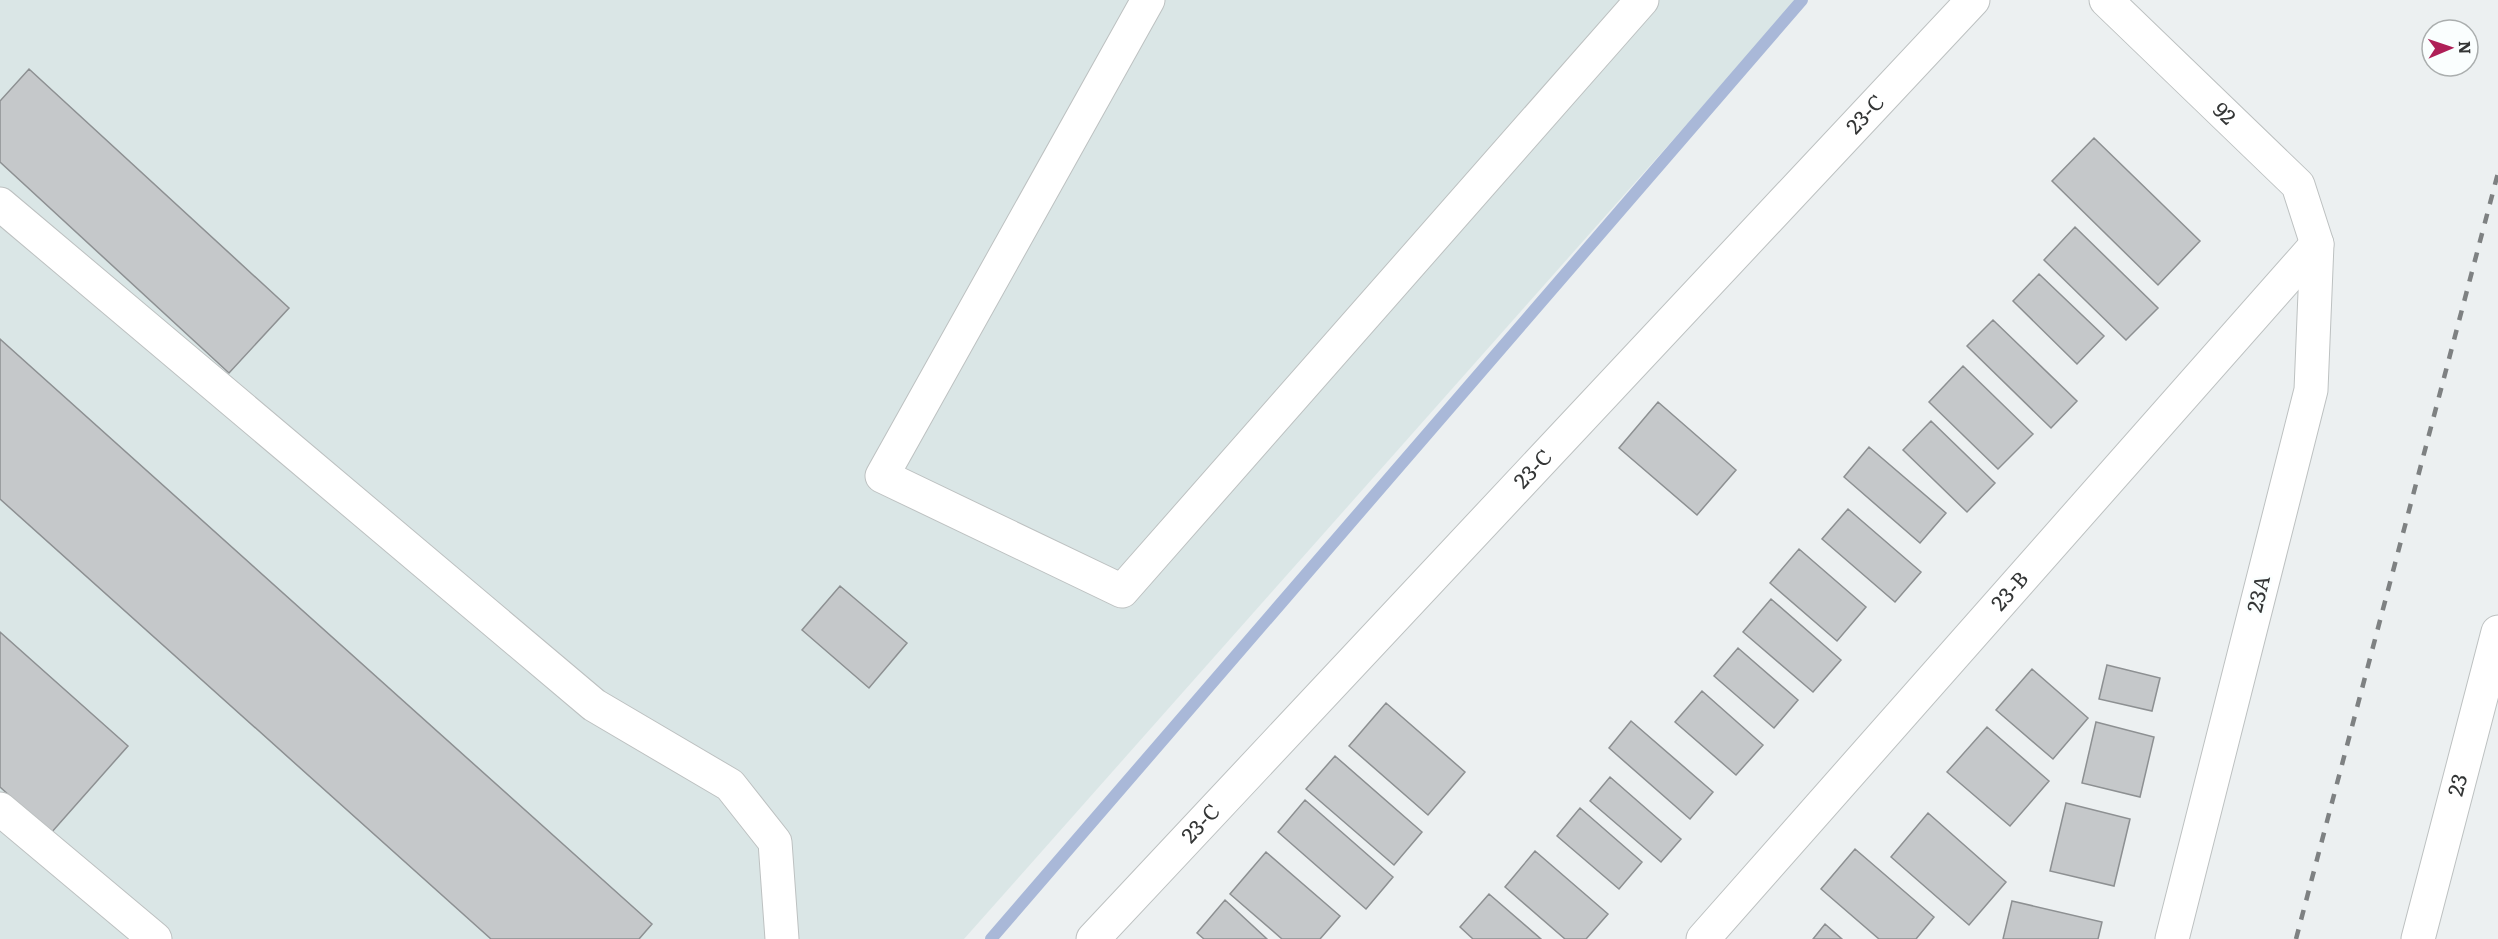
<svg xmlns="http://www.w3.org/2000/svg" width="2498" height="939" font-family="Literata,serif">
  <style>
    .built { fill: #dae6e6 }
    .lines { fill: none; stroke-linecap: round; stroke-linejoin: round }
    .stream { stroke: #a9b8d8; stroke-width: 12 }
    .building { fill: #c5c8ca; stroke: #8d9092; stroke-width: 1.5 }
    .minor-casing { stroke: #bdc1c1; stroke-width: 35 }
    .minor { stroke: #fff; stroke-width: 33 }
    .rail { stroke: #7e8182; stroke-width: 4.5; stroke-dasharray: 10 10; stroke-linecap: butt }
    .labels { text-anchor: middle; stroke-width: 5; stroke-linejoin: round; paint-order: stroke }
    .street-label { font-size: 21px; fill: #333535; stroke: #fafefe }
  </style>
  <rect width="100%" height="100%" fill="#ecf0f1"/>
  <path class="built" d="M0,0H1797L964,939H0Z"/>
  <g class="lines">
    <path class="stream" d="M991,939L1802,0"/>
  </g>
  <path class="building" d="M29,69L289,308L229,373L0,162V101Z
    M2094,138L2200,241L2158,285L2052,181Z
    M2075,227L2158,308L2126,340L2044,260Z
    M2039,274L2104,336L2077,364L2013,301Z
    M1993,320L2077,401L2051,428L1967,346Z
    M0,339L652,924L639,939H491L0,499Z
    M1963,366L2033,434L1998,469L1929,402Z
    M1658,402L1736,470L1697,515L1619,448Z
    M1931,421L1995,483L1967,512L1903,450Z
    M1869,447L1946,513L1920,543L1844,477Z
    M1848,509L1921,572L1895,602L1822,539Z
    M1799,549L1866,607L1837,641L1770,583Z
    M840,586L907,643L869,688L802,630Z
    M1771,599L1841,660L1813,692L1743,632Z
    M0,632L128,746L51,833L0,787Z
    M1738,648L1798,700L1774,728L1714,676Z
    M2107,665L2160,678L2152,711L2099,699Z
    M2032,669L2088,718L2053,759L1996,710Z
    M1702,691L1763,745L1736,775L1675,722Z
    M1386,703L1465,772L1428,815L1349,746Z
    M1631,721L1713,792L1690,819L1609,748Z
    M2096,722L2154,737L2140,797L2082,783Z
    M1987,727L2049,781L2010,826L1947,772Z
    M1335,756L1422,832L1394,865L1306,789Z
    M1610,777L1681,839L1661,862L1590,801Z
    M1305,800L1393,877L1366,909L1278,832Z
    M2066,803L2130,819L2114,886L2050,871Z
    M1580,808L1642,862L1619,889L1557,836Z
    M1928,813L2006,882L1969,925L1891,857Z
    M1855,849L1934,917L1916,939H1879L1821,889Z
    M1535,851L1608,914L1586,939H1565L1505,887Z
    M1266,852L1340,916L1320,939H1282L1230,894Z
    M1489,894L1541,939H1473L1460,927Z
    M1225,900L1267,939H1204L1197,933Z
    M2012,901L2102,922L2098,939H2003Z
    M1825,924L1842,939H1813Z"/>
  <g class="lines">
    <g class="minor-casing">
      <g id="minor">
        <path d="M1148,0L882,476L1122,591L1642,0"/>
        <path id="s1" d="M2106,0L2298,185L2317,244L2311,390L2172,939"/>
        <path d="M0,204L594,705L730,785L775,842L782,939"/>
        <path d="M0,809L155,939"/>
        <path id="s2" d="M1093,939L1973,0"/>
        <path id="s3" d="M1703,939L2317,244"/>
        <path id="s4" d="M2418,939L2498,632"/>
      </g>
    </g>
    <use href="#minor" class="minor"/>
    <path class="rail" d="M2296,939L2498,173"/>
  </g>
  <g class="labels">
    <g class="street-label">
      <text dy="7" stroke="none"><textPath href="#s1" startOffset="164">92</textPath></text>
      <text dy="7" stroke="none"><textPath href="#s2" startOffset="1130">23-C</textPath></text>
      <text dy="7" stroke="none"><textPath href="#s2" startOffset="644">23-C</textPath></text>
      <text dy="7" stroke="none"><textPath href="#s3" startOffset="464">23-B</textPath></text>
      <text transform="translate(2259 594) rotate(-76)" y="7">23A</text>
      <text dy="7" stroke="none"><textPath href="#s4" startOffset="159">23</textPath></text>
      <text dy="7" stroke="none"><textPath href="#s2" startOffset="158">23-C</textPath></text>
    </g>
  </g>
  <g transform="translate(2450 48) rotate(88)"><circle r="28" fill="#fafefe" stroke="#aaaeae" stroke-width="1.5"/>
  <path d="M0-4.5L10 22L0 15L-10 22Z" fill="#ae1f57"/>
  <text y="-9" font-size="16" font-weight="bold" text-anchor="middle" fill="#333535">N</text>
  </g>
</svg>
